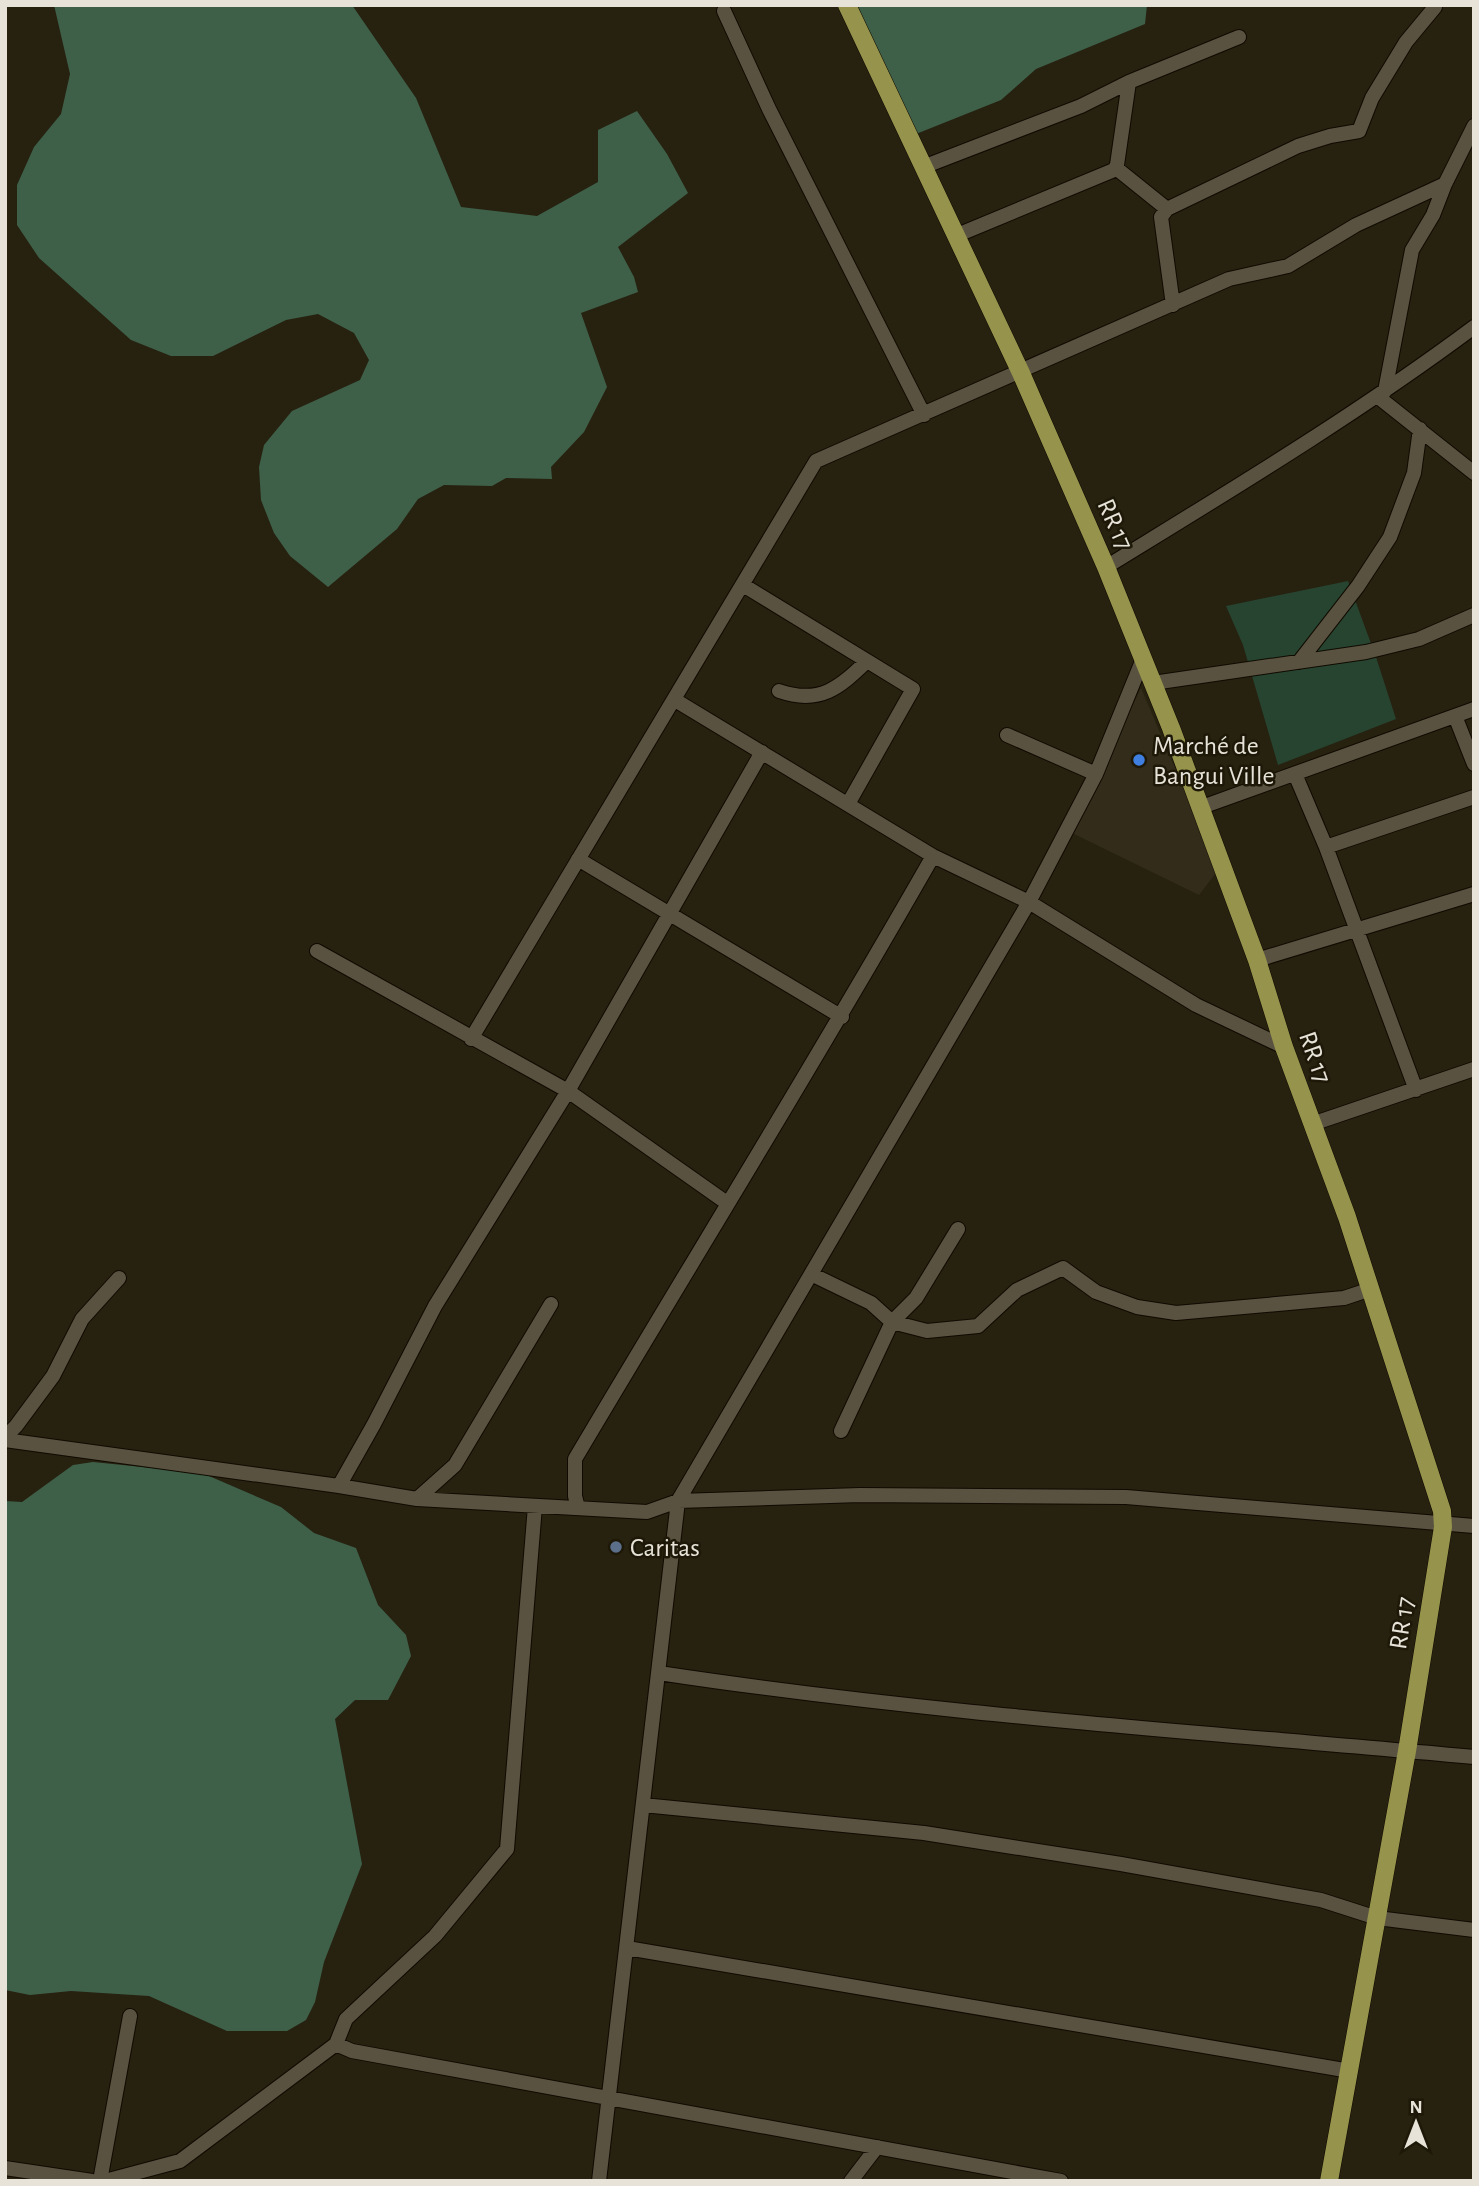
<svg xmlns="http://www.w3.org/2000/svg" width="1479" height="2186" font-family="'Alegreya Sans',sans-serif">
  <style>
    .commercial { fill: #332c1b }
    .green { fill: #264430 }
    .forest { fill: #3e6049 }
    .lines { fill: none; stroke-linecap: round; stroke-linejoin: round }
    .minor-casing { stroke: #100a00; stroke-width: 16 }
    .major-casing { stroke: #100a00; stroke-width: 19 }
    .minor { stroke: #595240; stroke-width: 14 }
    .major { stroke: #96934c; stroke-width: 18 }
    .shop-dot { fill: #3f7fe0; stroke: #1d1807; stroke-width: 2.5 }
    .service-dot { fill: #5c6f8a; stroke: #1d1807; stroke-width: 2.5 }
    .labels { text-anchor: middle; stroke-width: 5; stroke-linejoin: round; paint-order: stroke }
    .street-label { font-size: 26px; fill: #e7e3d8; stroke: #1d1807 }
    .poi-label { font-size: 26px; fill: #e7e3d8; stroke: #1d1807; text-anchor: start }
  </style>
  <rect width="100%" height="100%" fill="#272110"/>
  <path class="commercial" d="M1141,688L1208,846L1215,874L1199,895L1070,832Z"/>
  <path class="green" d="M1348,581L1376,657L1396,719L1278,765L1243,645L1226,606Z"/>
  <path class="forest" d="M54,5H352L416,98L461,207L537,216L598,182V130L637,111L667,154L688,193L618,247L634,277L638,292L581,313L607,387L584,432L551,467L552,479L506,478L492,486L444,485L418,499L397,529L328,587L290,556L274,533L261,500L259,467L264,445L292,411L360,380L369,360L354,333L318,314L286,320L213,356H171L131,340L39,258L17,225V185L34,147L61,114L70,74Z
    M854,5H1147L1145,24L1036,69L1001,100L911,136Z
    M93,1462L202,1473L281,1507L314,1533L356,1548L378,1605L406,1635L411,1656L388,1700H355L335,1719L362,1864L324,1962L315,2002L306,2020L287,2031H227L149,1996L71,1991L30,1995L5,1990V1501L22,1502L73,1465Z"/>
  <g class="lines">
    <g class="minor-casing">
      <path id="minor" d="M724,11L769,109L924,415
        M923,167L1081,106L1129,82L1239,37
        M1116,168L1167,209
        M955,236L1114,170L1117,165L1129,82
        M1173,305L1161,217L1167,209L1298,146L1330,136L1359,131L1372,98L1406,42L1435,7
        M1385,391L1412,250L1433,215L1445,184L1474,126
        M1377,396L1474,473
        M1106,567C1231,490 1356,415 1474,327
        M743,585L913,689L848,804
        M1299,662L1358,586L1390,537L1414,473L1420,429
        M1153,683L1366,652L1419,639L1474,615
        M779,691C820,705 839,688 867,661
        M675,700L933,856L1029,902L1196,1005L1284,1047
        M1455,716L1474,764
        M1007,735L1096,774
        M1295,774L1326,847L1416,1090
        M1202,807L1474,709
        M1326,847L1474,797
        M578,859L842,1017
        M317,951L568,1091L727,1203
        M1257,960L1474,894
        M471,1039L816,461L1229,279L1288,266L1356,225L1445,184
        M1312,1124L1474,1069
        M811,1274L871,1303L892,1322L927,1331L978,1326L1017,1290L1063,1268L1096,1292L1137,1307L1176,1313L1344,1298L1371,1289
        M841,1431L892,1322L916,1298L958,1229
        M5,1437L16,1426L53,1376L82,1319L119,1278
        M5,1440L339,1486L417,1499L647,1512L678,1501L860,1495L1126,1497L1474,1526
        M339,1486L374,1424L435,1306L568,1091L762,752
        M417,1499L455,1465L551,1304
        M578,1508L575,1496V1459C694,1258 817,1060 933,856
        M659,1673C929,1714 1202,1732 1474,1757
        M643,1805L924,1833L1121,1864L1321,1900L1377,1918L1474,1930
        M627,1948L1350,2071
        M336,2044L352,2051L1061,2181
        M5,2168L92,2181
        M100,2181L130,2016
        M105,2181L180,2161L336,2044L346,2019L435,1936L507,1849L535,1506
        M599,2181L678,1501L1029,902L1096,774L1143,659
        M851,2181L877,2147"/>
    </g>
    <g class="major-casing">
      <path id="major" d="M847,5L1021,373L1106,567L1171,728L1257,960L1284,1047L1347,1217L1442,1511L1443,1527L1407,1751L1329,2181"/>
    </g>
    <use href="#minor" class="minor"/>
    <use href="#major" class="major"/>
  </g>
  <circle class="shop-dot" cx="1139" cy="760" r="7"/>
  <circle class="service-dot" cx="616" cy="1547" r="7"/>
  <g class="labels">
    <g class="street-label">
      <text transform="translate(1116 524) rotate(66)" y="9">RR 17</text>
      <text transform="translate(1316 1057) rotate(71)" y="9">RR 17</text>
      <text transform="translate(1401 1623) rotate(-81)" y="9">RR 17</text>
    </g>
    <g class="poi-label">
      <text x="1153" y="754">Marché de<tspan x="1153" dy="30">Bangui Ville</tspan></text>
      <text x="630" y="1556">Caritas</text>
    </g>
  </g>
  <rect width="1479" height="2186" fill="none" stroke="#e7e3d8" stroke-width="14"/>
  <g transform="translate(1416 2123)" stroke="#1d1807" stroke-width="5" paint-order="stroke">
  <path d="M0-5L12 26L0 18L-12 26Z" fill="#e7e3d8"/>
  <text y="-10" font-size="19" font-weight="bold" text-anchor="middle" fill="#e7e3d8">N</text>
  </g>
</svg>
